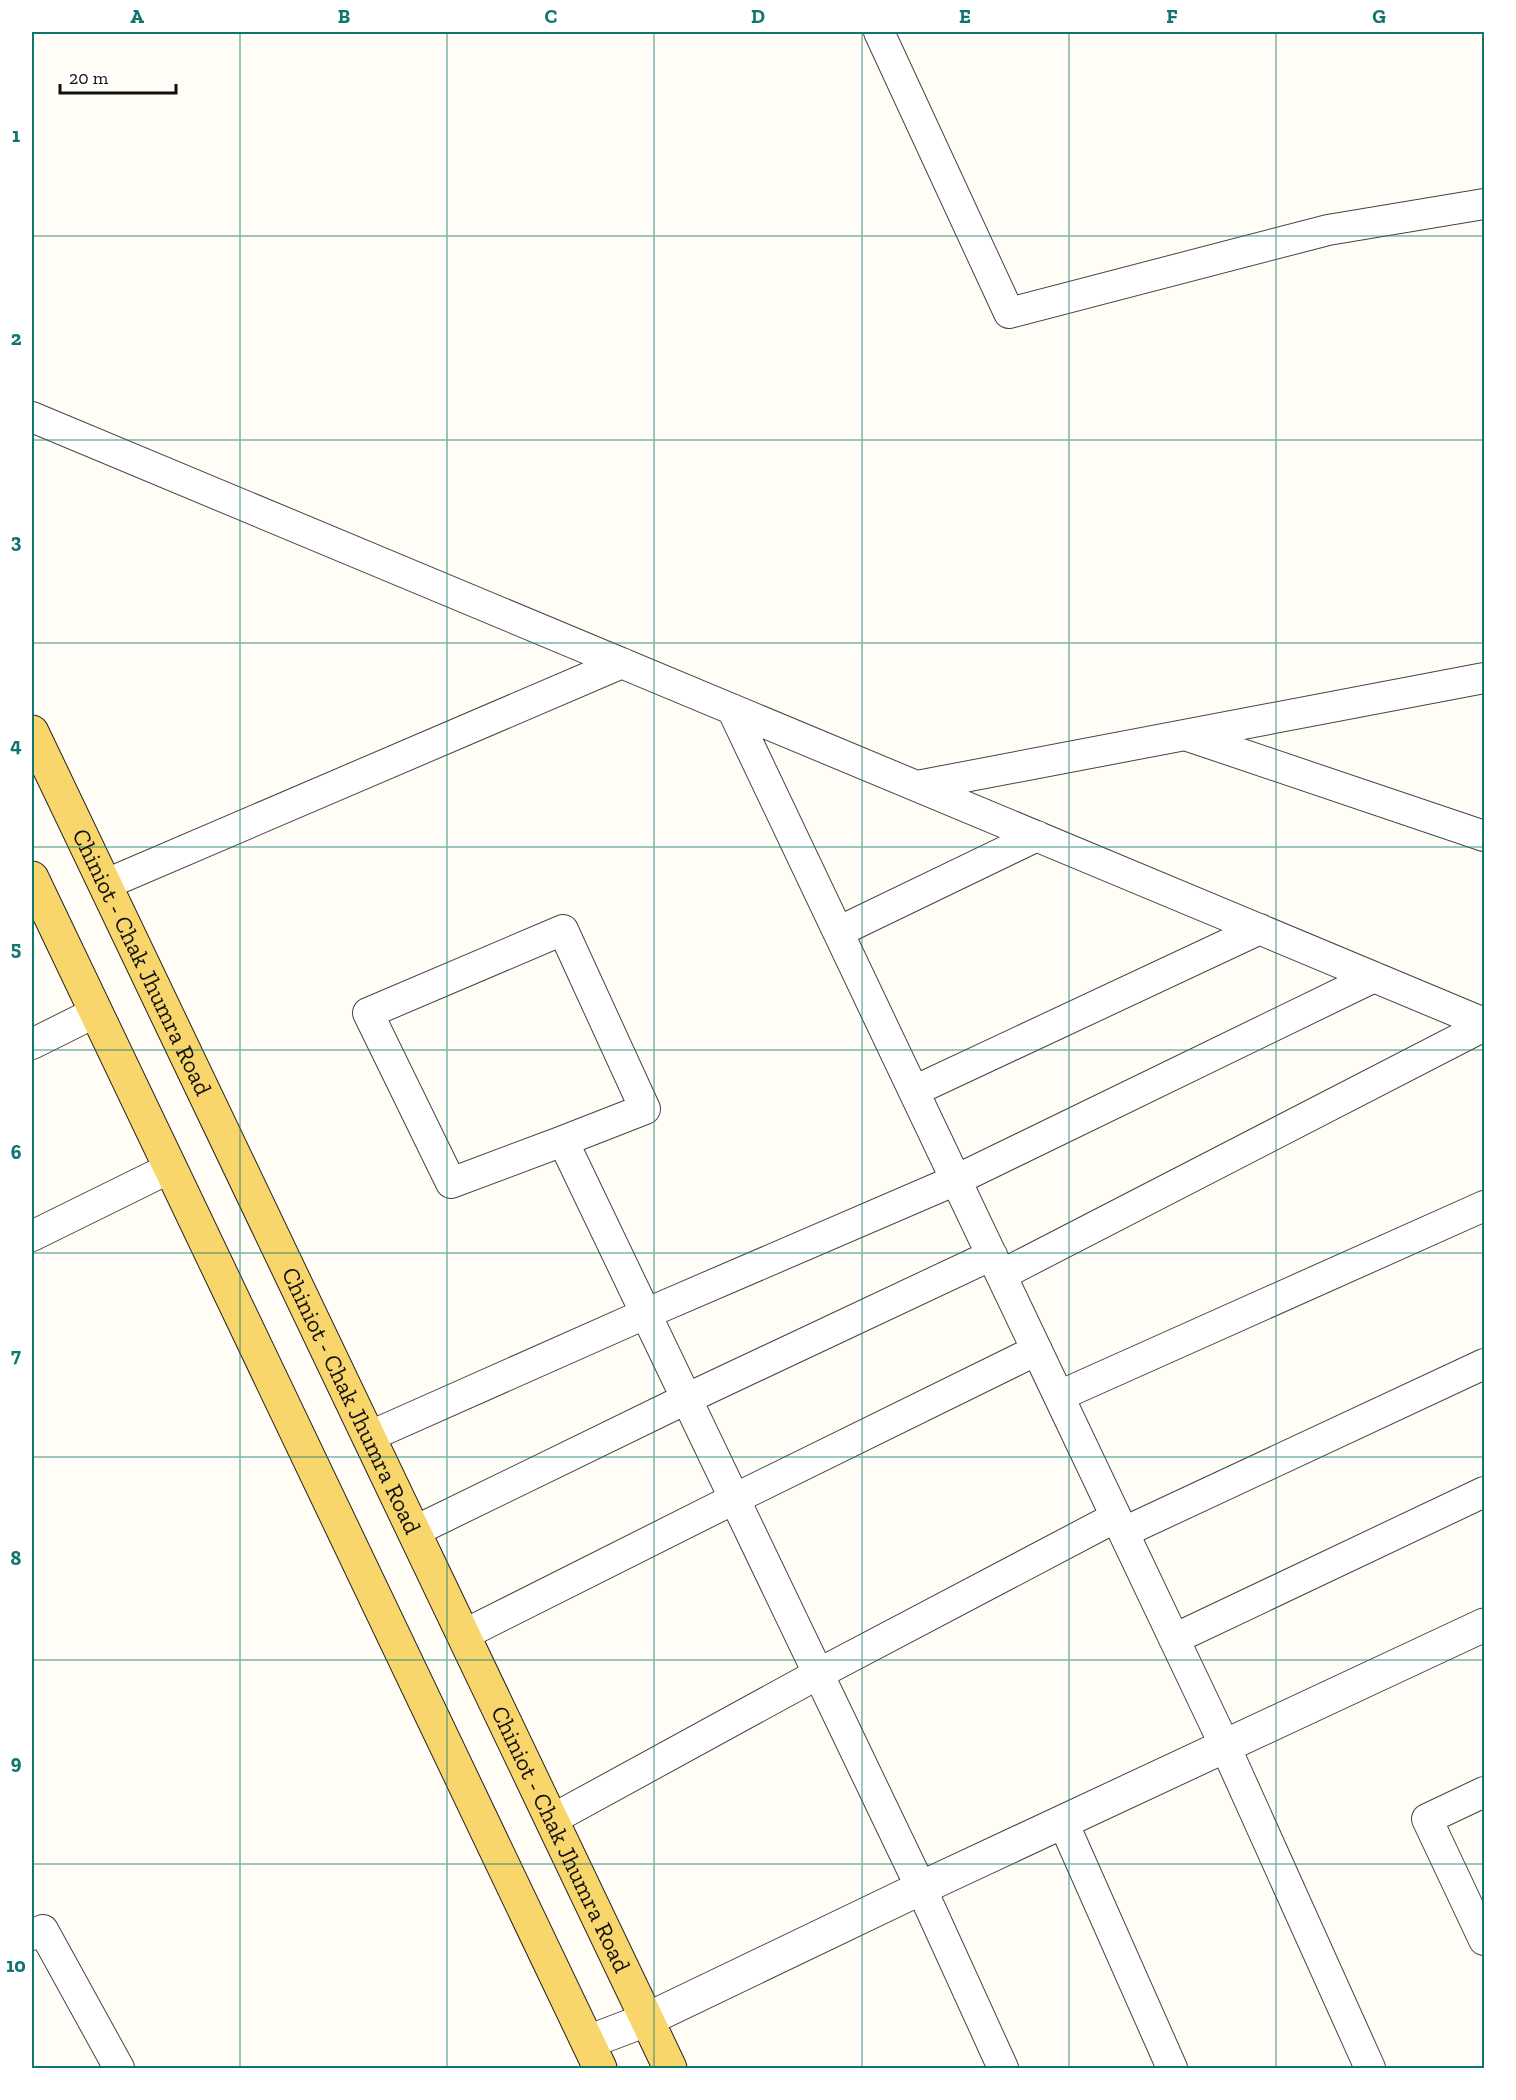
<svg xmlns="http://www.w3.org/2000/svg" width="1516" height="2100" font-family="'Zilla Slab',serif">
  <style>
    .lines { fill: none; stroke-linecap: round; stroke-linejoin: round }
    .minor-casing { stroke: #444; stroke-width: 32 }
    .tertiary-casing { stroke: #444; stroke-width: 35 }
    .primary-casing { stroke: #222; stroke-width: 35 }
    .minor { stroke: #fff; stroke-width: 30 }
    .tertiary { stroke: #fff; stroke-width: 33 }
    .primary { stroke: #f9d66b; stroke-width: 33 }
    .grid { fill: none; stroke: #0f766e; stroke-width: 1.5; stroke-opacity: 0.55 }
    .labels { text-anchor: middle; stroke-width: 6; stroke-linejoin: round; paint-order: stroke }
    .street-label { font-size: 24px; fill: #111; stroke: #fff }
    .neatline { fill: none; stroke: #0f766e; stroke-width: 2 }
    .grid-label { font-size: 20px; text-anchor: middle; font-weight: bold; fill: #0f766e }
  </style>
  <rect width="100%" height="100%" fill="#fffdf5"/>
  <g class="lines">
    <g class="minor-casing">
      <path id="minor" d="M879,32L1009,313L1328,230L1484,204
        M32,417L1484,1023
        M732,709L1225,1746L1370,2068
        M1188,736L1484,836
        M917,786L1484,678
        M104,885L622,663
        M838,932L1037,836
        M32,1044L96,1012
        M914,1091L1260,929
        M563,1141L451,1183L368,1013L563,930L645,1109L563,1141L921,1888L1003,2068
        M32,1236L170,1168
        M1001,1275L1484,1026
        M1059,1396L1484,1206
        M368,1437L645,1314L956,1180L1374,977
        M413,1532L686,1399L992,1255
        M1124,1532L1484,1364
        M463,1635L734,1499L1037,1350
        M1174,1639L1484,1492
        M1484,1792L1427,1819L1484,1940
        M551,1820L818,1674L1116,1517
        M1063,1822L1172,2068
        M32,1935L43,1930L119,2068"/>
    </g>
    <g class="tertiary-casing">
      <path id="tertiary" d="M588,2042L646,2020L921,1888L1484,1625"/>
    </g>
    <g class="primary-casing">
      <g id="primary">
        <path id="s1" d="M32,732L670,2068"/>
        <path d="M32,878L600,2068"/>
      </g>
    </g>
    <use href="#minor" class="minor"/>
    <use href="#tertiary" class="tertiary"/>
    <use href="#primary" class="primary"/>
  </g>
  <path class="grid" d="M240,32V2068M447,32V2068M654,32V2068M862,32V2068M1069,32V2068M1276,32V2068M32,236H1484M32,440H1484M32,643H1484M32,847H1484M32,1050H1484M32,1253H1484M32,1457H1484M32,1660H1484M32,1864H1484"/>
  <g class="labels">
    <g class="street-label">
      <text dy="8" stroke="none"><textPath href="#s1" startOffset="255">Chiniot - Chak Jhumra Road</textPath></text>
      <text dy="8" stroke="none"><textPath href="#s1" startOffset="741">Chiniot - Chak Jhumra Road</textPath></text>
      <text dy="8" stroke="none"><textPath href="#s1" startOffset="1227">Chiniot - Chak Jhumra Road</textPath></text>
    </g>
  </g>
  <rect width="1516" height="2100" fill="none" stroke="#ffffff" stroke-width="66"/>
  <path d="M60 84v9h116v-9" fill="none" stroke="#111111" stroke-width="3"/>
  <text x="69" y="84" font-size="18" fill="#111111" stroke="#ffffff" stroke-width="4.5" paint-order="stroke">20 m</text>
  <rect x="33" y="33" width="1450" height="2034" class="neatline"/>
  <g class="grid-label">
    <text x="137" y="23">A</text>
    <text x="344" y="23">B</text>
    <text x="551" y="23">C</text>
    <text x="758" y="23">D</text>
    <text x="965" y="23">E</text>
    <text x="1172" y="23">F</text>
    <text x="1379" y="23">G</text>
    <text x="16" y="142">1</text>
    <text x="16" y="345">2</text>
    <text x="16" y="548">3</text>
    <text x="16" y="752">4</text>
    <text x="16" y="955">5</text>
    <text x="16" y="1159">6</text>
    <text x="16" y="1362">7</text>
    <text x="16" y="1565">8</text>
    <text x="16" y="1769">9</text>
    <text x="16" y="1972">10</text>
  </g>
</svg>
